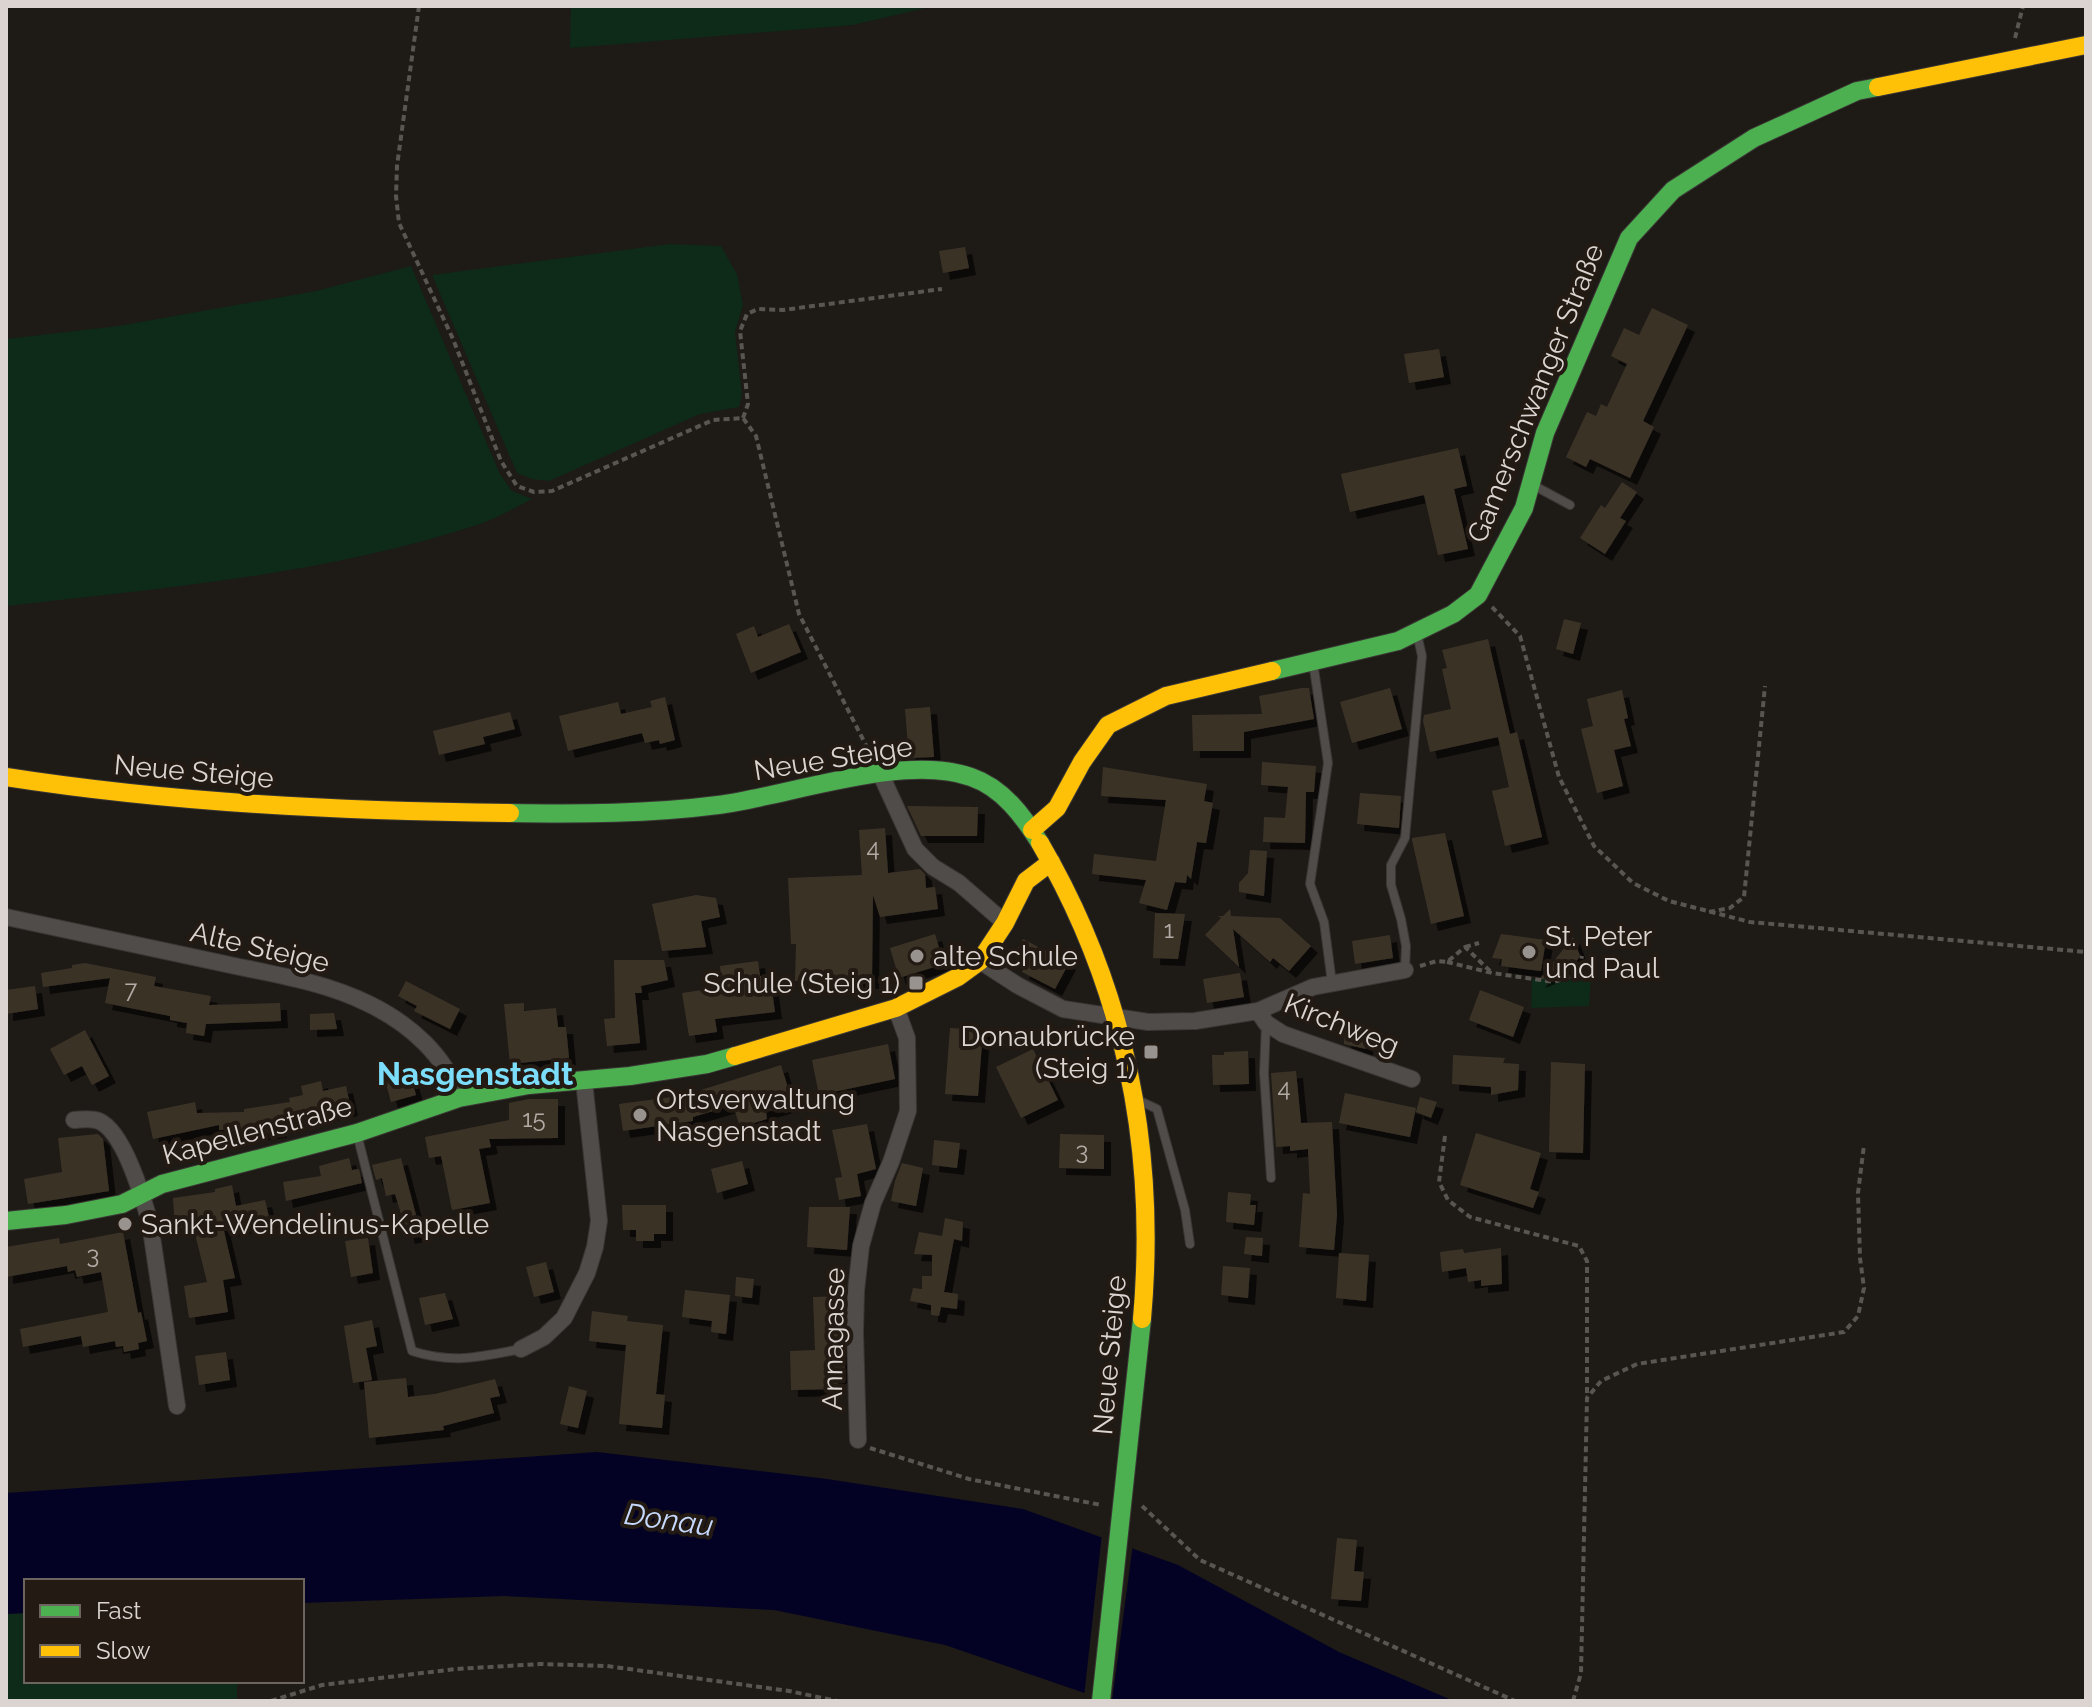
<svg xmlns="http://www.w3.org/2000/svg" width="2092" height="1707" font-family="Raleway,sans-serif">
  <style>
    .green { fill: #0e2a18 }
    .water { fill: #030224 }
    .pier { fill: #1e1a16 }
    .building { fill: #3b3228; filter: url(#shadow) }
    .lines { fill: none; stroke-linecap: round; stroke-linejoin: round }
    .lane-casing { stroke: #3a3634; stroke-width: 10 }
    .street-casing { stroke: #3a3634; stroke-width: 18 }
    .fast-casing { stroke: #3a3634; stroke-width: 20 }
    .slow-casing { stroke: #3a3634; stroke-width: 20 }
    .path { stroke: #595652; stroke-width: 4; stroke-dasharray: 6 4; stroke-linecap: butt }
    .lane { stroke: #4f4c49; stroke-width: 8 }
    .street { stroke: #4f4c49; stroke-width: 16 }
    .fast { stroke: #4caf50; stroke-width: 18 }
    .slow { stroke: #ffc107; stroke-width: 18 }
    .poi-dot { fill: #99938f; stroke: #221a13; stroke-width: 3 }
    .labels { text-anchor: middle; stroke-width: 8; stroke-linejoin: round; paint-order: stroke }
    .number-label { font-size: 24px; fill: #b3aca6 }
    .street-label { font-size: 28px; fill: #dbd4d0; stroke: #221a13 }
    .poi-label { font-size: 28px; fill: #dbd4d0; stroke: #221a13; text-anchor: start }
    .water-label { font-size: 30px; font-style: italic; fill: #c6d9fc; stroke: #221a13 }
    .quarter-label { font-size: 32px; font-weight: bold; fill: #7bddf9; stroke: #221a13 }
  </style>
  <defs>
    <filter id="shadow"><feDropShadow dx="7" dy="7" stdDeviation="0" flood-color="#0009"/></filter>
  </defs>
  <rect width="100%" height="100%" fill="#1e1a16"/>
  <path class="green" d="M571,6H934L853,25L570,48Z
    M670,244L721,246L737,274L743,305L735,332L742,395L739,407L700,414L549,481L532,479L517,473L432,275Z
    M411,266L500,474L512,491L532,499C514,508 496,519 477,525C323,575 165,588 6,606V339L118,326L316,291Z
    M1591,977L1589,1006L1531,1008L1532,979Z
    M26,1613V1681H240L237,1686V1701H6V1614Z"/>
  <path class="water" d="M597,1452L827,1479L1023,1509L1178,1565L1339,1652L1454,1701H1108L945,1645L774,1610L504,1596L302,1603V1581H26V1613L6,1614V1493Z"/>
  <path class="pier" d="M1102,1533L1133,1544L1112,1701H1096L1084,1697Z"/>
  <path class="building" d="M965,247L969,268L943,273L939,251Z
    M1652,308L1688,325L1643,421L1654,427L1630,478L1590,459L1586,467L1566,457L1587,412L1596,416L1601,404L1607,407L1627,364L1611,356L1624,328L1639,335Z
    M1439,349L1444,377L1409,383L1404,354Z
    M1458,448L1467,486L1454,489L1468,549L1438,555L1424,495L1350,512L1341,474Z
    M1622,482L1637,492L1620,518L1626,521L1605,554L1580,538L1601,505L1605,508Z
    M1564,619L1581,623L1573,654L1556,649Z
    M789,624L801,652L751,673L736,634L754,626L758,637Z
    M1488,639L1510,734L1517,732L1542,837L1505,846L1492,791L1509,787L1498,737L1430,752L1423,721L1424,715L1451,709L1442,669L1447,668L1442,650Z
    M1302,688H1309L1314,719L1244,732V751H1193L1192,715L1262,714L1259,696Z
    M1390,688L1402,729L1352,743L1340,702Z
    M1622,690L1628,718L1624,719L1631,746L1614,750L1623,786L1597,793L1581,729L1593,726L1587,699Z
    M665,697L675,740L660,744L659,740L645,743L642,733L568,751L559,716L618,702L621,714L652,707L650,701Z
    M930,707L934,757L909,758L905,709Z
    M510,712L515,729L483,737L485,744L439,755L433,731Z
    M1262,762L1316,766L1314,792H1306L1305,843L1263,842L1264,817L1285,818L1288,787L1261,785Z
    M1103,767L1207,784L1204,801L1213,803L1206,843L1197,842L1191,879L1187,875L1186,883L1175,882L1167,910L1139,903L1146,880L1092,874L1094,854L1156,861L1166,800L1101,796Z
    M1360,793L1401,796L1399,828L1357,824Z
    M907,806L978,807L977,836H921Z
    M885,828L888,873L920,869L925,874L926,888L935,887L938,909L880,917L873,895L872,982L795,981L796,944H791L788,878L862,875L859,830Z
    M1445,833L1464,916L1431,924L1412,840V838Z
    M1250,850L1267,851L1264,896L1239,892V883L1248,873Z
    M696,895L716,898L720,917L701,921L706,947L662,951L652,904Z
    M1230,909L1231,916L1280,918L1311,946L1289,971L1273,958L1270,962L1233,929L1239,967L1205,935L1221,918L1218,916H1223Z
    M1155,913L1185,914L1178,959L1153,958Z
    M935,934L944,964L899,978L890,948Z
    M1501,934L1546,940L1541,971L1501,966L1502,959L1492,958Z
    M1390,935L1393,958L1355,964L1352,941Z
    M1573,937L1580,956L1572,968L1538,981Z
    M1023,939L1069,963L1055,989L1022,972L1027,962L1014,955Z
    M614,960H664L668,980L641,986L642,993H635L640,1043L607,1046L604,1019L615,1018Z
    M758,961L760,976L770,975L775,1012L715,1019L717,1032L689,1036L682,993L722,987L720,966Z
    M85,963L156,977L154,986L211,996L209,1005L280,1003L281,1021L206,1024L204,1036L186,1033L187,1023L170,1020V1016L105,1003L110,978L43,987L41,973L72,968V965Z
    M1240,973L1244,997L1207,1003L1203,979Z
    M406,981L460,1009L450,1029L414,1011L417,1006L398,996Z
    M35,986L38,1009L6,1014V990Z
    M1480,990L1524,1007L1513,1037L1469,1020Z
    M524,1003V1011L556,1008L558,1027H566L569,1058L510,1064L504,1004Z
    M334,1013L337,1029L310,1030V1014Z
    M1345,1025L1367,1027L1366,1049L1344,1044Z
    M950,1028L983,1030L978,1096L945,1094Z
    M85,1030L109,1076L92,1085L82,1066L64,1075L50,1049Z
    M888,1044L895,1079L819,1095L812,1060Z
    M1033,1049L1058,1100L1021,1118L996,1067Z
    M1248,1051L1249,1084L1213,1085L1212,1055H1224V1052Z
    M1453,1055L1505,1058L1503,1063L1519,1064L1518,1090L1491,1095V1087L1452,1084Z
    M1551,1062L1585,1064L1583,1153L1549,1152Z
    M781,1065L793,1104L766,1112L767,1119L740,1127L733,1105L693,1117V1121L623,1131L619,1104L702,1093L701,1090Z
    M1296,1071L1301,1123L1332,1122L1337,1214L1334,1250L1299,1247L1303,1193L1310,1194L1308,1149L1290,1151V1146L1276,1147L1271,1073Z
    M410,1072L416,1095L391,1102L385,1080Z
    M321,1081L323,1091L346,1086L351,1109L279,1125L280,1131L247,1135V1129L219,1130V1125L153,1139L147,1112L195,1102L197,1113L244,1112V1109L290,1102L289,1098L303,1095L301,1086Z
    M1345,1093L1416,1108L1410,1137L1339,1123Z
    M1420,1097L1437,1102L1431,1118L1416,1112Z
    M529,1099H558V1138L489,1139L491,1147L479,1149L490,1203L452,1210L441,1156L429,1158L425,1137L509,1120V1103Z
    M867,1124L876,1169L857,1174L861,1196L839,1200L835,1178L842,1177L832,1130Z
    M1476,1133L1541,1153L1530,1189L1539,1192L1533,1208L1460,1185Z
    M98,1134L103,1139L109,1191L28,1204L24,1179L62,1172L58,1138Z
    M1060,1134L1104,1135V1169L1059,1168Z
    M934,1140L960,1143L957,1168L932,1165Z
    M349,1158L352,1170L359,1169L362,1183L286,1201L283,1182L321,1176L319,1166Z
    M401,1158L421,1234L408,1237L395,1194L386,1196L382,1178L376,1180L372,1165Z
    M742,1161L748,1184L717,1193L711,1169Z
    M902,1163L923,1168L916,1206L891,1201L895,1181Z
    M232,1185L236,1206L265,1200L270,1221L224,1231L235,1278L223,1280L228,1312L189,1318L184,1286L207,1282L193,1226L175,1228L173,1198L215,1192V1189Z
    M1228,1192L1251,1194L1250,1205H1256L1254,1225L1226,1222Z
    M622,1205H666V1234H654V1241H636V1230H623Z
    M809,1207H850L847,1250L807,1247Z
    M945,1218L963,1222L962,1241L954,1239L944,1292L958,1294L957,1309L941,1307L939,1316L931,1315V1305L910,1301L913,1288L922,1289V1276H932V1255L914,1254L919,1232L942,1236Z
    M123,1232L138,1313L141,1312L147,1341L138,1343L139,1349L124,1352L123,1346L116,1347L115,1341L83,1347L81,1336L23,1347L20,1329L108,1312L101,1272L77,1277L75,1270L68,1272L67,1266L6,1277V1247L59,1238L60,1244Z
    M1246,1237L1263,1238L1262,1256L1244,1254Z
    M368,1238L373,1273L351,1277L345,1241Z
    M1501,1248L1502,1284L1481,1286V1280L1468,1282L1466,1268L1442,1272L1440,1252L1463,1249L1464,1253Z
    M1339,1253L1369,1255L1366,1301L1336,1298Z
    M546,1262L554,1292L534,1297L526,1267Z
    M1223,1266L1250,1268L1248,1298L1221,1295Z
    M736,1277L754,1279L752,1298L735,1296Z
    M685,1290L730,1295L726,1334L711,1332L712,1321L682,1317Z
    M445,1293L453,1319L425,1325L419,1298Z
    M845,1296V1376L838,1377V1389L791,1390L790,1351L815,1350L813,1297Z
    M592,1311L628,1316L627,1321L663,1325L656,1394L665,1395L662,1428L619,1424L626,1345L589,1341Z
    M372,1320L377,1346L366,1348L372,1380L353,1383L344,1326Z
    M226,1352L230,1380L199,1385L195,1356Z
    M406,1378L408,1397L435,1394L495,1379L500,1396L490,1398L494,1413L443,1426L444,1430L369,1438L364,1382Z
    M569,1386L587,1391L578,1428L560,1424Z
    M1337,1538L1357,1540L1354,1571L1364,1572L1361,1601L1331,1599Z"/>
  <g class="lines">
    <g class="lane-casing">
      <path id="lane" d="M1531,484L1570,505
        M1313,662L1328,763L1310,884L1324,922L1332,983
        M1405,970L1406,946L1401,919L1391,885V865L1405,838L1422,656L1417,634
        M1266,1024L1264,1073L1271,1178
        M1138,1100L1157,1109L1185,1210L1190,1244
        M357,1134L412,1351C452,1364 481,1357 521,1349"/>
    </g>
    <g class="street-casing">
      <path id="street" d="M881,775L915,849L933,867L959,883L1005,923
        M6,917C78,933 150,948 221,963C271,974 323,981 369,1004C408,1023 446,1055 459,1098
        M980,961L1017,985L1063,1009L1148,1022L1195,1021L1258,1011L1313,987L1405,970
        M1258,1011L1266,1023L1283,1034L1412,1079
        M74,1120C82,1119 91,1118 99,1121C124,1132 143,1198 150,1223L177,1406
        M521,1349L544,1337L564,1318L587,1273L595,1247L599,1221L584,1081
        M858,1440L855,1332L856,1291L861,1246L873,1203L891,1162L908,1111L907,1038L896,1008"/>
    </g>
    <g class="fast-casing">
      <path id="fast" d="M1272,671L1398,641L1453,614L1478,595L1524,508L1545,433L1629,238L1673,190L1754,138L1857,91L1878,87
        M510,813C579,814 649,814 718,805C789,796 903,753 971,777C1003,788 1023,816 1040,843
        M6,1221L66,1215L122,1204L162,1184L357,1133L459,1098L529,1085L630,1076L707,1064L735,1056
        M1101,1701L1142,1319"/>
    </g>
    <g class="slow-casing">
      <path id="slow" d="M1878,87L2086,45
        M6,777C173,803 341,811 510,813
        M1032,830L1057,808L1082,762L1108,725L1166,696L1272,671
        M1040,843C1126,990 1157,1150 1142,1319
        M735,1056L896,1008L958,977L980,961L1005,923L1026,881L1051,862"/>
    </g>
    <path class="path" d="M419,6L397,166L396,196L399,223L453,339L501,461L517,486L534,492L552,491L713,420L743,418L756,436L799,614L871,755
      M2015,38L2023,6
      M743,418L748,404L740,331L747,314L758,309L783,310L942,289
      M1492,607L1520,636L1559,777L1594,846L1633,883L1669,901L1750,922L2086,952
      M1709,912L1730,908L1744,897L1765,686
      M1465,947L1479,943
      M1447,962L1492,973L1554,982L1578,974L1582,956
      M1420,966L1437,961L1447,962L1465,947L1491,972
      M1445,1136L1439,1182L1448,1200L1470,1217L1579,1246L1587,1261V1395
      M870,1448L969,1479L1101,1505
      M1142,1506L1200,1560L1515,1701
      M271,1701L322,1685L456,1669L540,1664L607,1666L789,1691L837,1701
      M1573,1701L1581,1673L1587,1398L1601,1381L1637,1364L1844,1332L1858,1316L1864,1288L1860,1258L1858,1193L1864,1145"/>
    <use href="#lane" class="lane"/>
    <use href="#street" class="street"/>
    <use href="#fast" class="fast"/>
    <use href="#slow" class="slow"/>
  </g>
  <g class="poi-dot">
    <circle cx="1529" cy="952" r="8"/>
    <circle cx="917" cy="956" r="8"/>
    <rect x="908" y="975" width="16" height="16" rx="4"/>
    <rect x="1143" y="1044" width="16" height="16" rx="4"/>
    <circle cx="640" cy="1115" r="8"/>
    <circle cx="125" cy="1224" r="8"/>
  </g>
  <g class="labels">
    <g class="number-label">
      <text x="873" y="856">4</text>
      <text x="1169" y="938">1</text>
      <text x="131" y="998">7</text>
      <text x="1284" y="1096">4</text>
      <text x="534" y="1127">15</text>
      <text x="1082" y="1159">3</text>
      <text x="93" y="1263">3</text>
    </g>
    <g class="street-label">
      <text transform="translate(1535 393) rotate(-68)" y="10">Gamerschwanger Straße</text>
      <text transform="translate(833 758) rotate(-9)" y="10">Neue Steige</text>
      <text transform="translate(194 771) rotate(5)" y="10">Neue Steige</text>
      <text transform="translate(260 947) rotate(13)" y="10">Alte Steige</text>
      <text transform="translate(1342 1024) rotate(22)" y="10">Kirchweg</text>
      <text transform="translate(257 1130) rotate(-15)" y="10">Kapellenstraße</text>
      <text transform="translate(833 1339) rotate(-89)" y="10">Annagasse</text>
      <text transform="translate(1109 1355) rotate(-85)" y="10">Neue Steige</text>
    </g>
    <g class="poi-label">
      <text x="1545" y="946">St. Peter<tspan x="1545" dy="32">und Paul</tspan></text>
      <text x="933" y="966">alte Schule</text>
      <text x="900" y="993" text-anchor="end">Schule (Steig 1)</text>
      <text x="1135" y="1046" text-anchor="end">Donaubrücke<tspan x="1135" dy="32">(Steig 1)</tspan></text>
      <text x="656" y="1109">Ortsverwaltung<tspan x="656" dy="32">Nasgenstadt</tspan></text>
      <text x="141" y="1234">Sankt-Wendelinus-Kapelle</text>
    </g>
    <g class="water-label">
      <text transform="translate(669 1520) rotate(8)" y="10">Donau</text>
    </g>
    <g class="quarter-label">
      <text x="475" y="1085">Nasgenstadt</text>
    </g>
  </g>
  <rect width="2092" height="1707" fill="none" stroke="#dbd4d0" stroke-width="16"/>
  <rect x="24" y="1579" width="280" height="104" fill="#221a13" stroke="#6c645f" stroke-width="2"/>
  <rect x="40" y="1605" width="40" height="12" fill="#4caf50" stroke="#6c645f" stroke-width="2"/>
  <text x="96" y="1619" font-size="24" fill="#dbd4d0">Fast</text>
  <rect x="40" y="1645" width="40" height="12" fill="#ffc107" stroke="#6c645f" stroke-width="2"/>
  <text x="96" y="1659" font-size="24" fill="#dbd4d0">Slow</text>
</svg>
